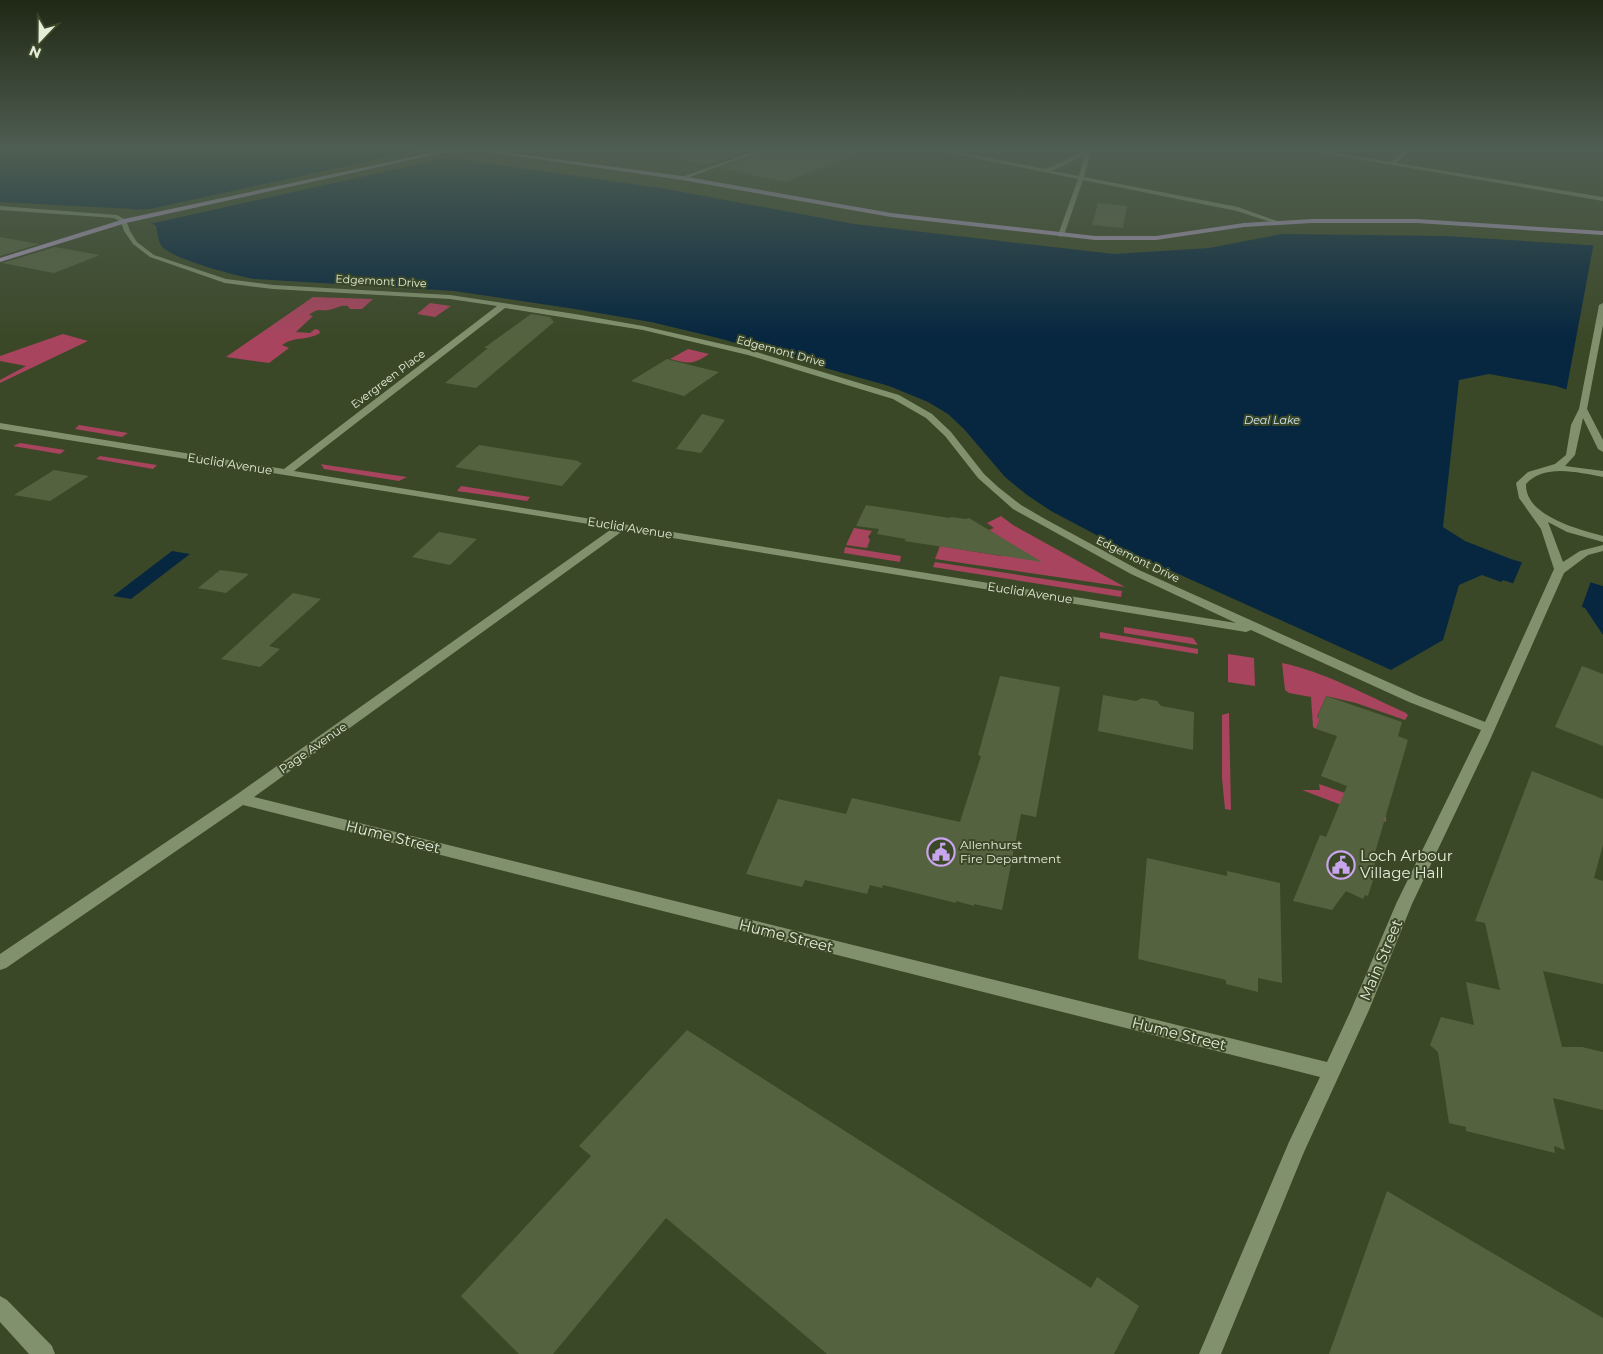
<svg xmlns="http://www.w3.org/2000/svg" width="1603" height="1354" font-family="Montserrat,sans-serif">
  <style>
    .green { fill: #a8445e }
    .water { fill: #072740 }
    .pier { fill: #3b4827 }
    .building { fill: #556240 }
    .lines { fill: none; stroke-linecap: round; stroke-linejoin: round }
    .minor { fill: #82916d; fill-rule: evenodd }
    .major { fill: #aa98bb; fill-rule: evenodd }
    .labels { text-anchor: middle; stroke-width: 4; stroke-linejoin: round; paint-order: stroke }
    .far-street-label { font-size: 11px; fill: #e5edda; stroke: #3b4827 }
    .far-water-label { font-size: 11px; font-style: italic; fill: #cfe5f8; stroke: #3b4827 }
    .street-label { font-size: 12px; fill: #e5edda; stroke: #3b4827 }
    .poi-label { font-size: 12px; fill: #e5edda; stroke: #3b4827; text-anchor: start }
    .near-street-label { font-size: 15px; fill: #e5edda; stroke: #3b4827 }
    .near-poi-label { font-size: 15px; fill: #e5edda; stroke: #3b4827; text-anchor: start }
  </style>
  <rect width="100%" height="100%" fill="#3b4827"/>
  <path class="green" d="M313,297L373,299L362,309H350L348,306C341,305 339,307 332,309C322,313 320,306 309,315L313,316L296,332L310,333L315,329L319,330L320,333C307,341 294,336 282,345L289,348L269,363L226,357Z
    M430,303L451,306L435,317L417,314Z
    M63,334L88,341L0,383V380L26,366L0,361V356Z
    M688,349L709,354C692,365 690,364 670,359Z
    M79,425L128,433L122,437L75,429Z
    M20,443L65,450L60,454L13,446Z
    M100,456L157,465L153,469L96,459Z
    M321,464L326,465L407,477L399,481L324,469Z
    M461,486L530,497L527,501L457,491Z
    M1001,516L1013,525L1125,587L935,559L940,546L1001,556L1006,541L989,530L994,528L987,523Z
    M854,528L872,531L868,537L870,540L867,548L846,545Z
    M845,547L901,556L900,562L844,553Z
    M935,562L1122,591L1121,597L933,567Z
    M1124,627L1193,638L1198,645L1124,633Z
    M1100,632L1198,649V654L1100,638Z
    M1228,654L1254,658L1255,686L1228,682Z
    M1282,663C1325,672 1366,695 1406,713L1408,715L1405,720L1356,703L1326,696L1317,717L1320,719L1316,729L1313,727L1311,697L1289,693L1285,690Z
    M1229,713L1231,810L1225,809L1222,778V715Z
    M1319,784L1345,793L1342,800L1386,817V822L1302,790H1320Z"/>
  <path class="water" d="M0,149H422L450,158L661,188L854,224L1114,254L1209,248L1282,234L1446,236L1603,246V402L1556,386L1489,374L1459,380L1443,527L1465,541L1511,559L1603,586V635L1585,608L1503,580L1501,582L1482,575L1459,585L1443,640L1391,670L1121,548L1051,511L1027,495L1005,477L964,429L948,414L928,402L889,386L718,338L651,322L575,309L454,291L255,279C239,277 168,258 161,245C158,240 157,231 156,226L133,209L0,202Z
    M172,551L190,554L131,599L113,596Z"/>
  <path class="pier" d="M425,149L453,159H442L154,223L148,222L132,212L133,210L150,209Z
    M1594,242L1603,244V404L1566,392Z
    M1523,560L1591,581L1581,609L1512,586Z"/>
  <path class="building" d="M681,149H755L708,165L680,159Z
    M770,149H865L866,150L786,182L720,168Z
    M1098,203L1127,206L1123,228L1092,225Z
    M0,237L39,244L0,256Z
    M55,247L100,255L54,273L2,263Z
    M531,314L550,317L554,322L476,388L445,383L488,348H484Z
    M667,359L694,366L719,372L684,396L631,381Z
    M702,414L725,420L701,453L676,449Z
    M479,445L579,461L578,462L582,463L562,486L455,467Z
    M54,470L89,476L50,501L14,495Z
    M866,505L950,518L951,517L966,519L969,518L1042,562L904,541L906,539L877,534L879,529L856,526Z
    M439,532L477,539L450,565L412,557Z
    M220,570L249,574L226,593L198,588Z
    M293,593L321,599L269,646L280,649L260,667L221,659Z
    M1582,666L1603,674V746L1555,727Z
    M1000,676L1060,687L1036,817L1021,814L1002,910L974,904V906L956,901V903L883,885L882,888L870,885L867,894L805,880L802,887L746,874L778,799L846,814L852,798L960,822L981,756L978,755Z
    M1103,695L1136,701L1142,698L1157,701L1161,706L1194,712L1193,750L1098,731Z
    M1326,696L1402,722L1398,736L1408,740L1374,856L1377,857L1372,873L1375,874L1368,896L1365,895L1363,899L1346,891L1332,910L1293,901L1320,835L1326,837L1347,786L1321,776L1337,736L1316,729L1320,719L1317,718Z
    M1532,771L1603,799V845L1594,878L1603,881V984L1543,971L1562,1047H1582L1603,1052V1110L1553,1098L1565,1150L1554,1146L1555,1153L1466,1131V1127L1449,1123L1438,1052L1430,1045L1441,1017L1474,1025L1466,982L1500,990L1485,923L1475,921Z
    M1147,858L1227,876V871L1280,883L1282,983L1258,978V992L1226,984V980L1138,959Z
    M687,1030L1091,1288L1097,1277L1139,1306L1114,1354H827L666,1218L553,1354H519L461,1296L591,1156L579,1146Z
    M1387,1191L1603,1318V1354H1329Z"/>
  <g class="lines">
    <path class="minor" d="M760,149H768L684,179L679,178Z
      M931,149H942L1046,169L1089,149H1096L1091,152L1084,177L1238,207L1280,222L1277,224L1237,211L1083,180L1064,235L1061,237L1058,235L1078,179ZM1085,155L1079,176L1052,171Z
      M1299,149H1311L1390,162L1406,149H1412L1396,163L1603,197V201Z
      M0,206L117,215L126,220L130,231L137,242L154,255L226,279L273,285L450,295L575,314L643,326L753,351L899,395L932,414L951,432L984,474L998,487L1021,505L1045,519L1139,570L1419,696L1485,722L1554,569L1541,529L1519,498L1516,483L1528,472L1555,464L1566,455L1571,425L1579,409L1599,305L1603,303V325L1587,409L1603,440V452L1598,449L1583,418L1575,455L1565,466L1603,471V477C1579,473 1545,463 1526,484C1525,516 1578,529 1603,536V542L1567,532L1548,522L1563,562L1580,551L1603,545V551L1588,555L1564,573L1489,742L1412,904L1369,1010L1304,1152L1221,1354H1199L1289,1142L1320,1077L243,805L6,968L0,970V954L236,795L613,528L0,429V423L284,469L497,306L450,299L273,289L225,283L150,257L133,244L124,231L121,222L114,218L0,210ZM505,308L643,330L748,355L893,399L926,418L945,436L978,478L1013,509L1131,574L1236,623L294,471ZM624,530L1246,632L1251,630L1409,702L1481,730L1396,904L1351,1010L1327,1062L254,797Z
      M0,1296L7,1300L52,1346L55,1354H29L0,1322Z"/>
    <path class="major" d="M450,149H460L126,223L0,262V258L124,219Z
      M469,149H483L682,176L891,213L1095,236H1156L1244,223L1312,219H1417L1603,231V235L1417,223H1312L1244,227L1156,240H1095L891,217L682,180Z"/>
  </g>
  <linearGradient id="sky" x2="0" y2="1"><stop stop-color="#202815"/><stop offset="0.44" stop-color="#4f5e52"/><stop offset="1" stop-color="#4f5e52" stop-opacity="0"/></linearGradient>
  <rect width="1603" height="338" fill="url(#sky)"/>
  <defs>
    <g id="civic-ring" transform="scale(1.4375)"><circle r="9.5" fill="#3b4827" stroke="#c9a5ee" stroke-width="1.5"/><path d="M-.6-6.5H3V-4.5H.6V-3L4-1V1h2V6H-6V1h2V-1L-.6-3ZM-1.2 2.5V6h2.4V2.5Z" fill="#c9a5ee"/></g>
  </defs>
  <g fill-rule="evenodd">
    <use href="#civic-ring" x="941" y="852"/>
    <use href="#civic-ring" x="1341" y="865"/>
  </g>
  <g class="labels">
    <g class="far-street-label">
      <text transform="translate(381 281) rotate(3)" y="4">Edgemont Drive</text>
      <text transform="translate(781 351) rotate(15)" y="4">Edgemont Drive</text>
      <text transform="translate(388 379) rotate(-37)" y="4">Evergreen Place</text>
      <text transform="translate(1138 559) rotate(26)" y="4">Edgemont Drive</text>
    </g>
    <g class="far-water-label">
      <text x="1272" y="424">Deal Lake</text>
    </g>
    <g class="street-label">
      <text transform="translate(230 464) rotate(9)" y="4">Euclid Avenue</text>
      <text transform="translate(630 528) rotate(9)" y="4">Euclid Avenue</text>
      <text transform="translate(1030 593) rotate(9)" y="4">Euclid Avenue</text>
      <text transform="translate(313 748) rotate(-35)" y="4">Page Avenue</text>
    </g>
    <g class="poi-label">
      <text x="960" y="849">Allenhurst<tspan x="960" dy="14">Fire Department</tspan></text>
    </g>
    <g class="near-street-label">
      <text transform="translate(393 837) rotate(14)" y="5">Hume Street</text>
      <text transform="translate(786 936) rotate(14)" y="5">Hume Street</text>
      <text transform="translate(1381 960) rotate(-67)" y="5">Main Street</text>
      <text transform="translate(1179 1034) rotate(14)" y="5">Hume Street</text>
    </g>
    <g class="near-poi-label">
      <text x="1360" y="861">Loch Arbour<tspan x="1360" dy="17">Village Hall</tspan></text>
    </g>
  </g>
  <g transform="translate(40 40) rotate(202)" stroke="#3b4827" stroke-width="4" paint-order="stroke">
  <path d="M0-4L9 19L0 12L-9 19Z" fill="#e5edda"/>
  <text y="-8" font-size="14" font-weight="bold" text-anchor="middle" fill="#e5edda">N</text>
  </g>
</svg>
